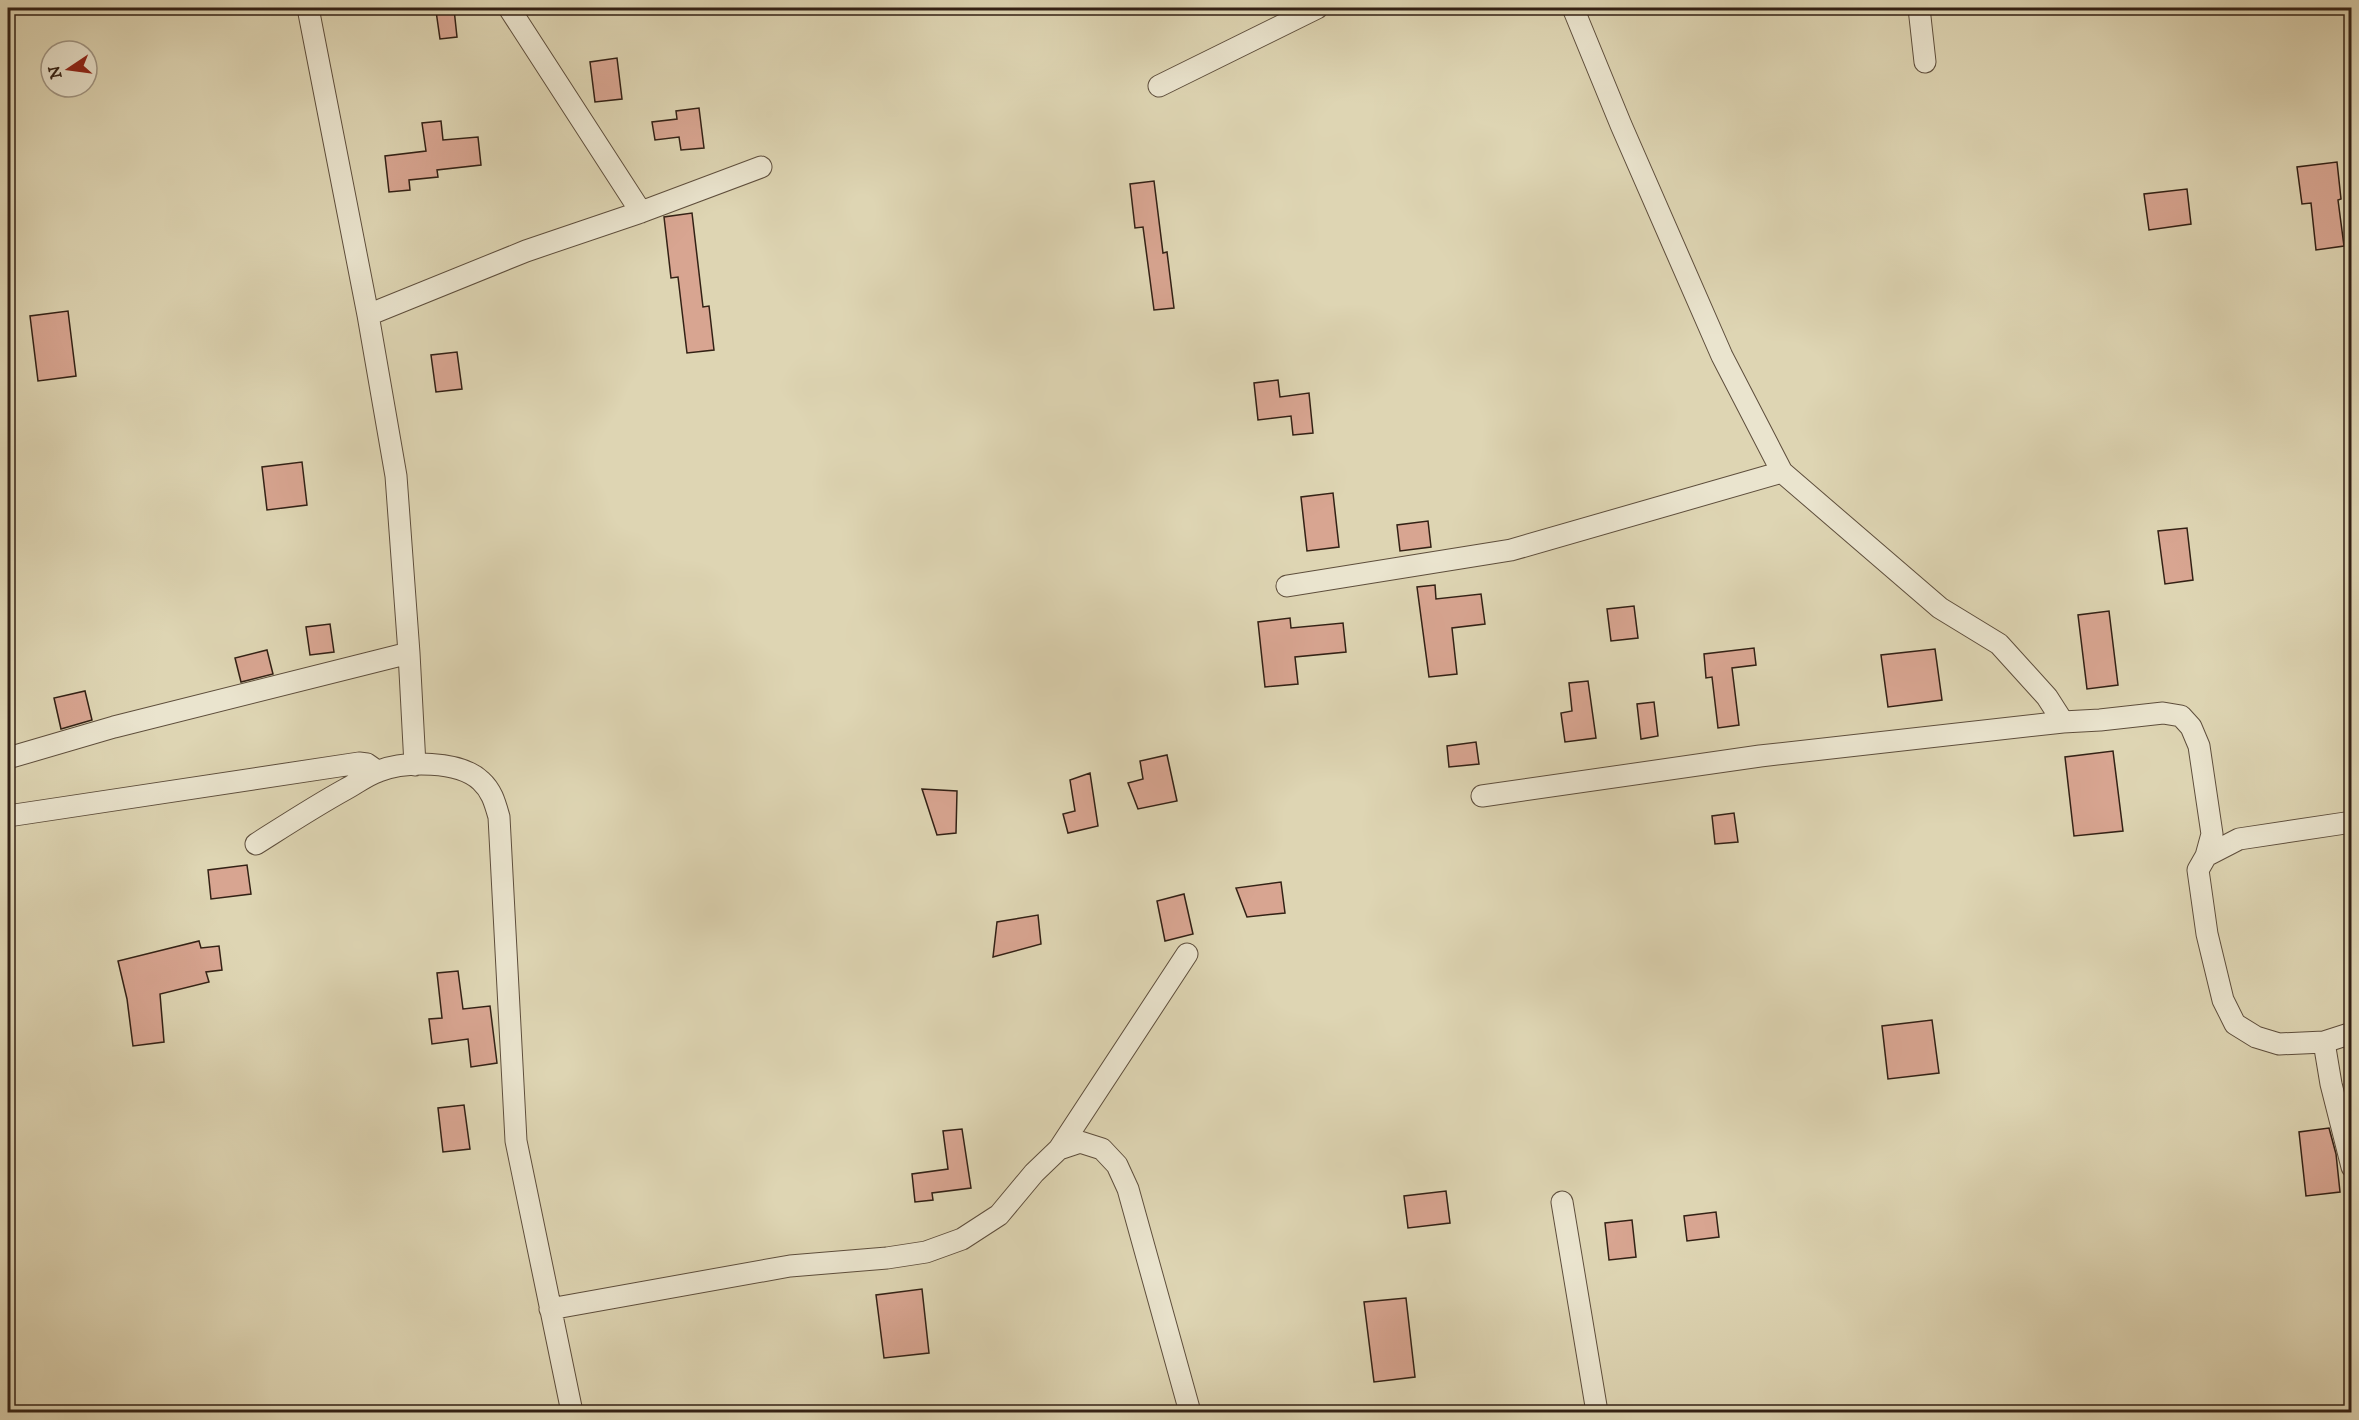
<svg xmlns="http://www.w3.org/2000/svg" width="2359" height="1420" font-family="'IM FELL DW Pica',serif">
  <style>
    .building { fill: #d8a591; stroke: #332115; stroke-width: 1.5 }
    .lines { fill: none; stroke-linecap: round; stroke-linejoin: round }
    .street-casing { stroke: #5e4e3c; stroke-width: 23 }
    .street { stroke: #eae4ce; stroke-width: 21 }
  </style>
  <rect width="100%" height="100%" fill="#ded5b3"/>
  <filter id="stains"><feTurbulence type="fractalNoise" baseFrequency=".00333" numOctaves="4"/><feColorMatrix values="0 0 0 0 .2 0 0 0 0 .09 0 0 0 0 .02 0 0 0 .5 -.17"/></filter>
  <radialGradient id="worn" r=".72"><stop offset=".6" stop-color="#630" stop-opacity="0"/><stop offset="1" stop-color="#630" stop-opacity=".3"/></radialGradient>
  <path class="building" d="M454,9L457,37L440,39L436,11Z
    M617,58L622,99L595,102L590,62Z
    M699,108L704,148L681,150L679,137L655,140L652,122L677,119L676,111Z
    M441,121L443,140L478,137L481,165L437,170L438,177L409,180L410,190L389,192L385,156L426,151L422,123Z
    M2337,162L2341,199L2338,200L2344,246L2316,250L2311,203L2302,204L2297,167Z
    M1154,181L1163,253L1167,252L1174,308L1154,310L1143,227L1135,228L1130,184Z
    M2187,189L2191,224L2149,230L2144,194Z
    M692,213L703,307L709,306L714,350L687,353L678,277L671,278L664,217Z
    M68,311L76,376L38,381L30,316Z
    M457,352L462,389L436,392L431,355Z
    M1278,380L1280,397L1309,393L1313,433L1293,435L1291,416L1258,420L1254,383Z
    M302,462L307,505L267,510L262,467Z
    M1333,493L1339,547L1307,551L1301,497Z
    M1428,521L1431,547L1400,551L1397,525Z
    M2187,528L2193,580L2165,584L2158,531Z
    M1435,585L1436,599L1481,594L1485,624L1452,628L1457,674L1429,677L1417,587Z
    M1634,606L1638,638L1611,641L1607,609Z
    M2109,611L2118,685L2087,689L2078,615Z
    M1290,618L1291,628L1343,623L1346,652L1295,657L1298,684L1265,687L1258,622Z
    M330,624L334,652L310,655L306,627Z
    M1754,648L1756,665L1732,668L1739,725L1718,728L1712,677L1706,678L1704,654Z
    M1935,649L1942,700L1888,707L1881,655Z
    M267,650L273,674L241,682L235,658Z
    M1588,681L1596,738L1565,742L1561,713L1572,711L1569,683Z
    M85,691L92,720L61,729L54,698Z
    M1654,702L1658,736L1641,739L1637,704Z
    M1476,742L1479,764L1449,767L1447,746Z
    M2113,751L2123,831L2074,836L2065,757Z
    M1167,755L1177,801L1138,809L1128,783L1143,779L1140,761Z
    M1090,773L1098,826L1068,833L1063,814L1075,811L1070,780Z
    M922,789L957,791L956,833L937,835Z
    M1734,813L1738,842L1715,844L1712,816Z
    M247,865L251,894L211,899L208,870Z
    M1281,882L1285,913L1247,917L1236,888Z
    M1184,894L1193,934L1165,941L1157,901Z
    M1038,915L1041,944L993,957L997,922Z
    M199,941L201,948L219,946L222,970L206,972L209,982L160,994L164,1042L133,1046L127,999L118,961Z
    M458,971L463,1009L490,1006L497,1063L471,1067L468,1039L432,1044L429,1019L442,1018L437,973Z
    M1932,1020L1939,1073L1888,1079L1882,1026Z
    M464,1105L470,1149L443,1152L438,1108Z
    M2329,1128L2336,1154L2340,1192L2306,1196L2299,1132Z
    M962,1129L971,1188L932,1193L933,1200L915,1202L912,1174L948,1169L943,1131Z
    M1446,1191L1450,1223L1408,1228L1404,1196Z
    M1716,1212L1719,1237L1687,1241L1684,1216Z
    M1632,1220L1636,1257L1609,1260L1605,1223Z
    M922,1289L929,1353L884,1358L876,1295Z
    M1406,1298L1415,1377L1374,1382L1364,1302Z"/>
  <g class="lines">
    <g class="street-casing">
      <path id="street" d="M308,8L368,315L396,476L409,653L415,765
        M509,8L641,212
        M1573,8L1621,125L1722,356L1782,472L1940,608L1999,644L2047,697L2063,722L2100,720L2163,713L2181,716L2191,727L2199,746L2212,834L2206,856L2198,870L2207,934L2223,1000L2235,1024L2256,1037L2279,1044L2324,1042
        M1919,8L1925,62
        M1159,86L1317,8
        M368,315L526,251L641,212L761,167
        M1287,586L1511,550L1782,472
        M8,758L114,727L409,653
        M1482,796L1760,756L2063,722
        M8,816L359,763L367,764L377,771
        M256,844C286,825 315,806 346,789C357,783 367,775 379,771C405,761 459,760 481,781C492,791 495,803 499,817L516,1141L572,1412
        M2206,856L2239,839L2352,822
        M2352,1033L2324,1042L2331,1084L2352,1167
        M1059,1149L1187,954
        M1562,1202L1597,1412
        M550,1309L790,1266L887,1258L926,1252L962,1239L999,1215L1034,1173L1059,1149L1080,1142L1102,1149L1117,1165L1128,1189L1190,1412"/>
    </g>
    <use href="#street" class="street"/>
  </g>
  <rect width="2359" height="1420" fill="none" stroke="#ded5b3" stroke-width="30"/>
  <rect x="9" y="9" width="2341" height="1402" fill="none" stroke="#332115" stroke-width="3"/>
  <rect x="15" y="15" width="2329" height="1390" fill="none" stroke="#332115" stroke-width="1.5"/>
  <g transform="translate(69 69) rotate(257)"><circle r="28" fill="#eae4ce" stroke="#a19684" stroke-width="1.5"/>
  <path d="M0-4.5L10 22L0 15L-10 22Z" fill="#8f2418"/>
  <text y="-9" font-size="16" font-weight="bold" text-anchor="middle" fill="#332115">N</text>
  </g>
  <rect width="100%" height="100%" filter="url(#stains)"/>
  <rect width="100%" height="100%" fill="url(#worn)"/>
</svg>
